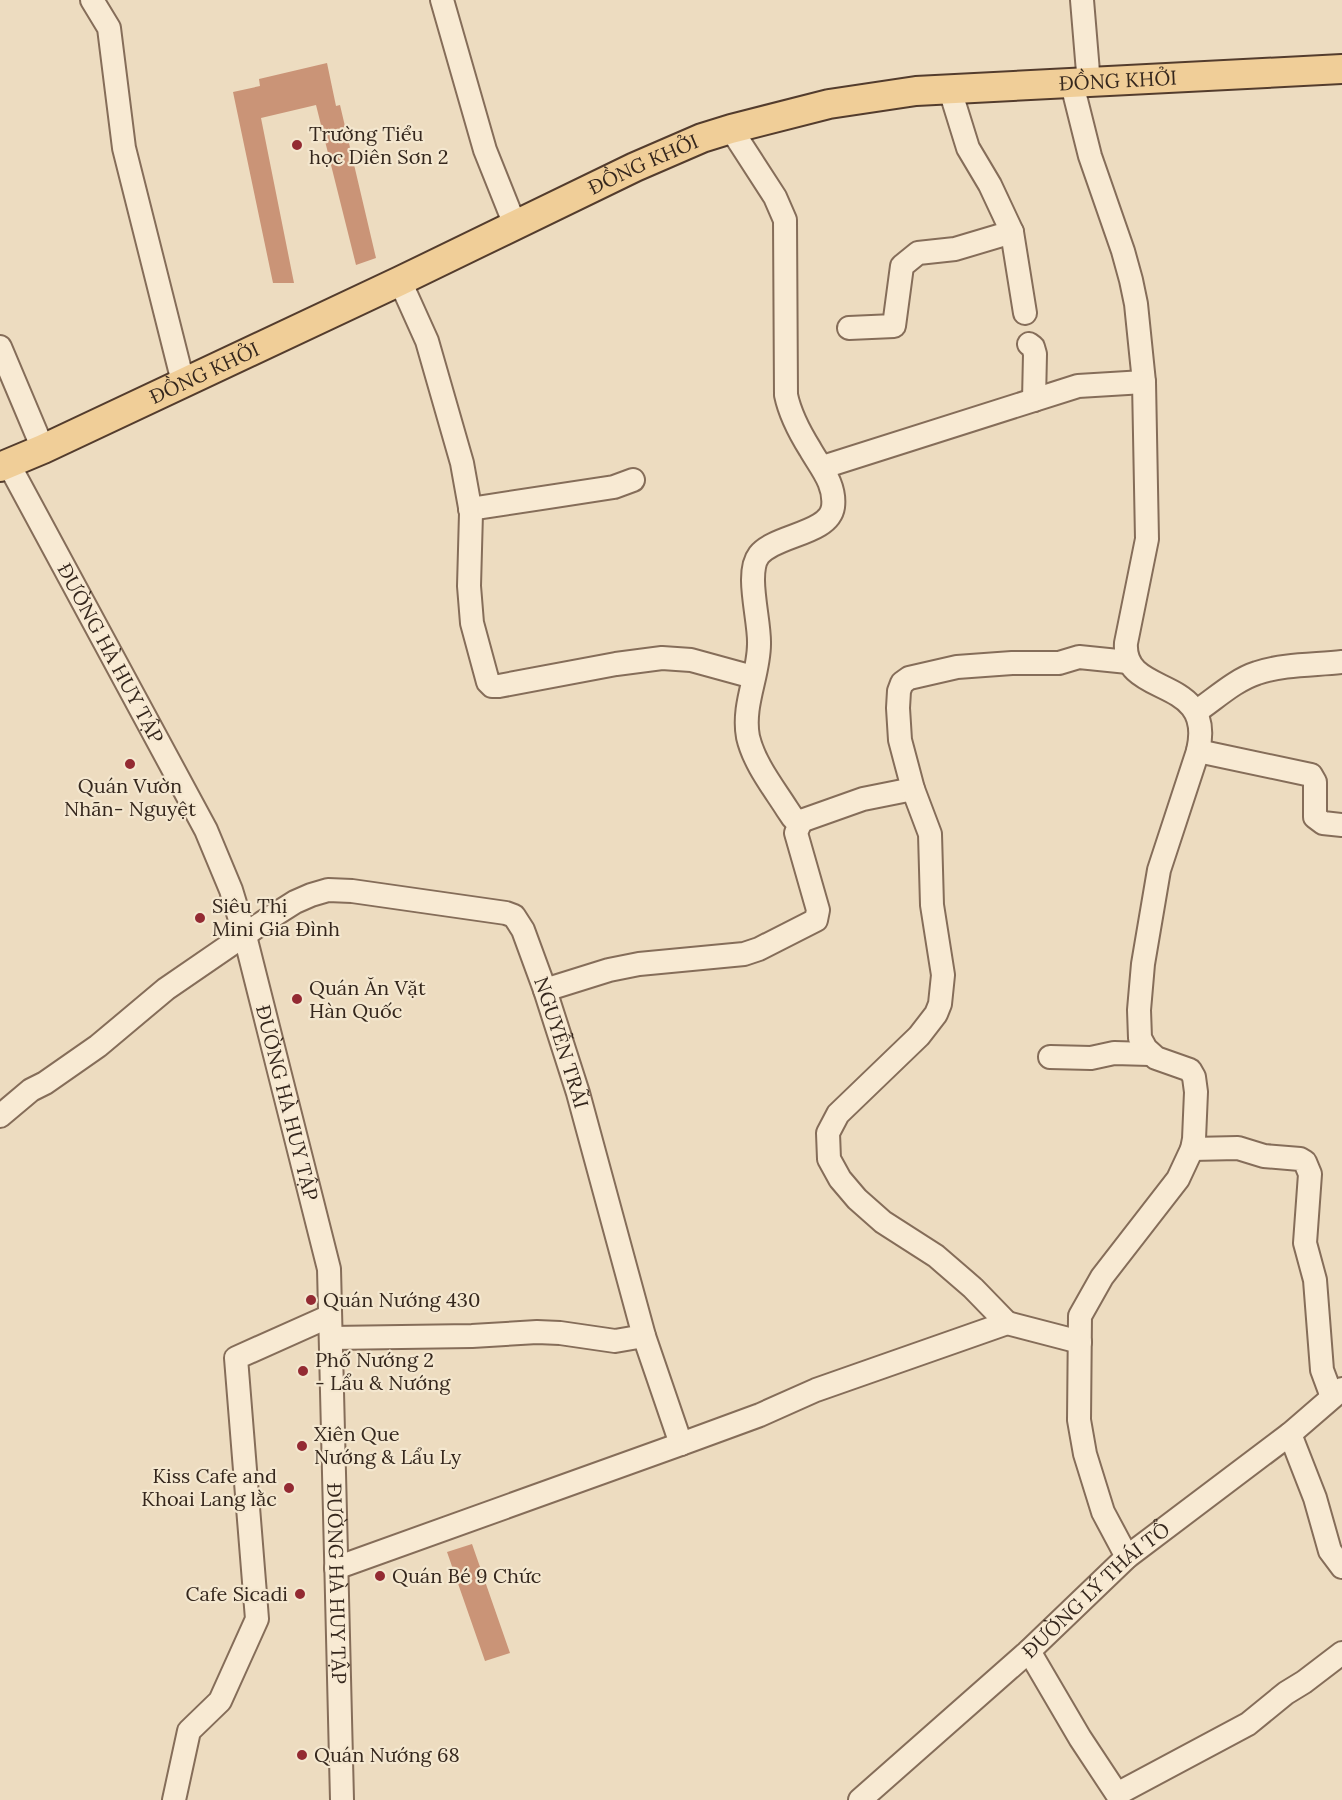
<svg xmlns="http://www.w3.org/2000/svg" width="1342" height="1800" font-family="Lora,serif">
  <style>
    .building { fill: #ca9477 }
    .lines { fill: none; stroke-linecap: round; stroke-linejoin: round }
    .minor-casing { stroke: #856d59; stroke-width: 26 }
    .major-casing { stroke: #533c2d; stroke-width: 32 }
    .minor { stroke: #f8ead3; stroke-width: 22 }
    .major { stroke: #f0ce98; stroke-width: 28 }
    .poi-dot { fill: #932a32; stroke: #f4e7cf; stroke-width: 2 }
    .labels { text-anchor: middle; stroke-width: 4.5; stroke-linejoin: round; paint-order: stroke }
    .street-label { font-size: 20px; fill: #35271d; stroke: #f4e7cf }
    .poi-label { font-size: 20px; fill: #35271d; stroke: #f4e7cf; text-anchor: start }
  </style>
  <rect width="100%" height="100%" fill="#eddcc0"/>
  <path class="building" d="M327,63L336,106L340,105L376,258L356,265L316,105L261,118L294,283H273L233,92L260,86L259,79Z
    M472,1544L510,1653L485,1661L447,1552Z"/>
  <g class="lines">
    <g class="minor-casing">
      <g id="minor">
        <path d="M92,0L109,28L124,148L183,382"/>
        <path d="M442,0L485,150L515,225"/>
        <path d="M1082,0L1089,84"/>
        <path d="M1072,84L1090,156L1123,251L1131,280L1136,304L1144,382L1147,539L1126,643C1122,699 1216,674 1198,751L1159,870L1143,964L1139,1010L1140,1038L1146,1049L1156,1058L1190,1070L1194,1077L1196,1092L1194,1139L1192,1149L1178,1179L1102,1277L1080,1316L1079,1420L1085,1454L1103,1512L1127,1557"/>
        <path d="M950,90L968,148L990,185L1012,232L1025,313"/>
        <path d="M731,129L775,197L785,220L786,395C790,414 800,433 810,449C820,467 836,484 833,507C829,534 775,535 759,555C745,573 760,620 759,644C759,675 742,705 748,737C754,763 773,787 787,809L793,818L801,821L863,799L913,789"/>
        <path d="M400,281L427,341L462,463L471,513L469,586L472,623L488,682L492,686H499L616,664L662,658L691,660L753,677"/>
        <path d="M849,328L894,326L902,266L918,253L955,249L1012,232"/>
        <path d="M1029,344L1033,347L1035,354L1034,400"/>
        <path d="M0,347L43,449"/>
        <path id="s1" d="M8,463L206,830L231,890L245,936L329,1269L342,1800"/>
        <path d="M823,467L1078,386L1144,382"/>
        <path d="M470,509L614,487L633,480"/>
        <path d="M1197,711C1215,699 1235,680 1257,673C1283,664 1315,665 1342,662"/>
        <path d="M1198,751L1311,775L1315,782V817L1323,823L1342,825"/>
        <path d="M545,990L609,970L639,964L744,954L759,949L816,920L818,910L796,833L801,821"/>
        <path d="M1050,1057L1091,1058L1114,1053L1150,1054"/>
        <path id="s2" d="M0,1116L31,1090L45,1083L98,1046L166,989L265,921L295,902L311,895L328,890L352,891L506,913L514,916L523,930L545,990L578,1093L644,1336L681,1444"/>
        <path d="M1192,1149L1238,1148L1264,1156L1300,1159L1305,1162L1310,1174L1305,1243L1315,1280L1322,1370L1332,1397"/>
        <path d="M1007,1323L973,1288L936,1256L883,1222L857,1199L840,1179L829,1159L828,1133L838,1114L919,1036L936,1014L940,1004L943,975L932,905L930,834L913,789L900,740L898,708L899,691L902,683L909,678L957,667L1012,663H1059L1079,657L1128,662"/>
        <path d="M331,1338L472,1336L537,1332L560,1333L615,1341L644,1336"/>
        <path d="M1290,1434L1315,1498L1330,1551L1342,1567"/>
        <path d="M336,1568L681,1444L760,1415L816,1390L1007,1323L1080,1342"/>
        <path d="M1029,1651L1080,1738L1117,1794L1248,1724L1286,1693L1304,1682L1342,1653"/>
        <path d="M174,1800L189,1731L220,1701L257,1619L236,1358L330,1316"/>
        <path id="s3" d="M860,1800L1029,1651L1127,1557L1290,1434L1342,1389"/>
      </g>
    </g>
    <g class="major-casing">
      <g id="major">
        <path id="s4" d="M0,467L43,449L400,281L635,167L702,138L731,129L829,104L916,91L1342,69"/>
      </g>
    </g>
    <use href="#minor" class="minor"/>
    <use href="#major" class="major"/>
  </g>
  <g class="poi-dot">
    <circle cx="297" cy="145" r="6"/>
    <circle cx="130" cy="764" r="6"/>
    <circle cx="200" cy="918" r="6"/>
    <circle cx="297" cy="999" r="6"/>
    <circle cx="311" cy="1300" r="6"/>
    <circle cx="303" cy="1371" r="6"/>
    <circle cx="302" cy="1446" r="6"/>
    <circle cx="289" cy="1488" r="6"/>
    <circle cx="380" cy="1576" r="6"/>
    <circle cx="300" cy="1594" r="6"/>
    <circle cx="302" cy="1755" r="6"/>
  </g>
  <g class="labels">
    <g class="street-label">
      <text dy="7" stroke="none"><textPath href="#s4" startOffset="1197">ĐỒNG KHỞI</textPath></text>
      <text dy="7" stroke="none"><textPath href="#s4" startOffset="711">ĐỒNG KHỞI</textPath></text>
      <text dy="7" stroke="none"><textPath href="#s4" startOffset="225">ĐỒNG KHỞI</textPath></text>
      <text dy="7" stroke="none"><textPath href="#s1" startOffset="216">ĐƯỜNG HÀ HUY TẬP</textPath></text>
      <text dy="7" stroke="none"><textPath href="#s2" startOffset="724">NGUYỄN TRÃI</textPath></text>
      <text dy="7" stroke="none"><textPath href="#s1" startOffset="702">ĐƯỜNG HÀ HUY TẬP</textPath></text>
      <text dy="7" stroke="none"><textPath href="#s1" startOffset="1188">ĐƯỜNG HÀ HUY TẬP</textPath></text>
      <text dy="7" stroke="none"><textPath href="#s3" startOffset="316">ĐƯỜNG LÝ THÁI TỔ</textPath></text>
    </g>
    <g class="poi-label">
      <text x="309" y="141">Trường Tiểu<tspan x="309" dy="23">học Diên Sơn 2</tspan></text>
      <text x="130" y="793" text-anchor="middle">Quán Vườn<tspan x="130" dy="23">Nhãn- Nguyệt</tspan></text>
      <text x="212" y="913">Siêu Thị<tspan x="212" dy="23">Mini Gia Đình</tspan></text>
      <text x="309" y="995">Quán Ăn Vặt<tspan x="309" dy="23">Hàn Quốc</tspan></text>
      <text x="323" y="1307">Quán Nướng 430</text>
      <text x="315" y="1367">Phố Nướng 2<tspan x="315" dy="23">- Lẩu &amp; Nướng</tspan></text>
      <text x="314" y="1441">Xiên Que<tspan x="314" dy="23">Nướng &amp; Lẩu Ly</tspan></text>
      <text x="277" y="1483" text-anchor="end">Kiss Cafe and<tspan x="277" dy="23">Khoai Lang lằc</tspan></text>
      <text x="392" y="1583">Quán Bé 9 Chức</text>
      <text x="288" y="1601" text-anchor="end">Cafe Sicadi</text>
      <text x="314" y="1762">Quán Nướng 68</text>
    </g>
  </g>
</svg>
